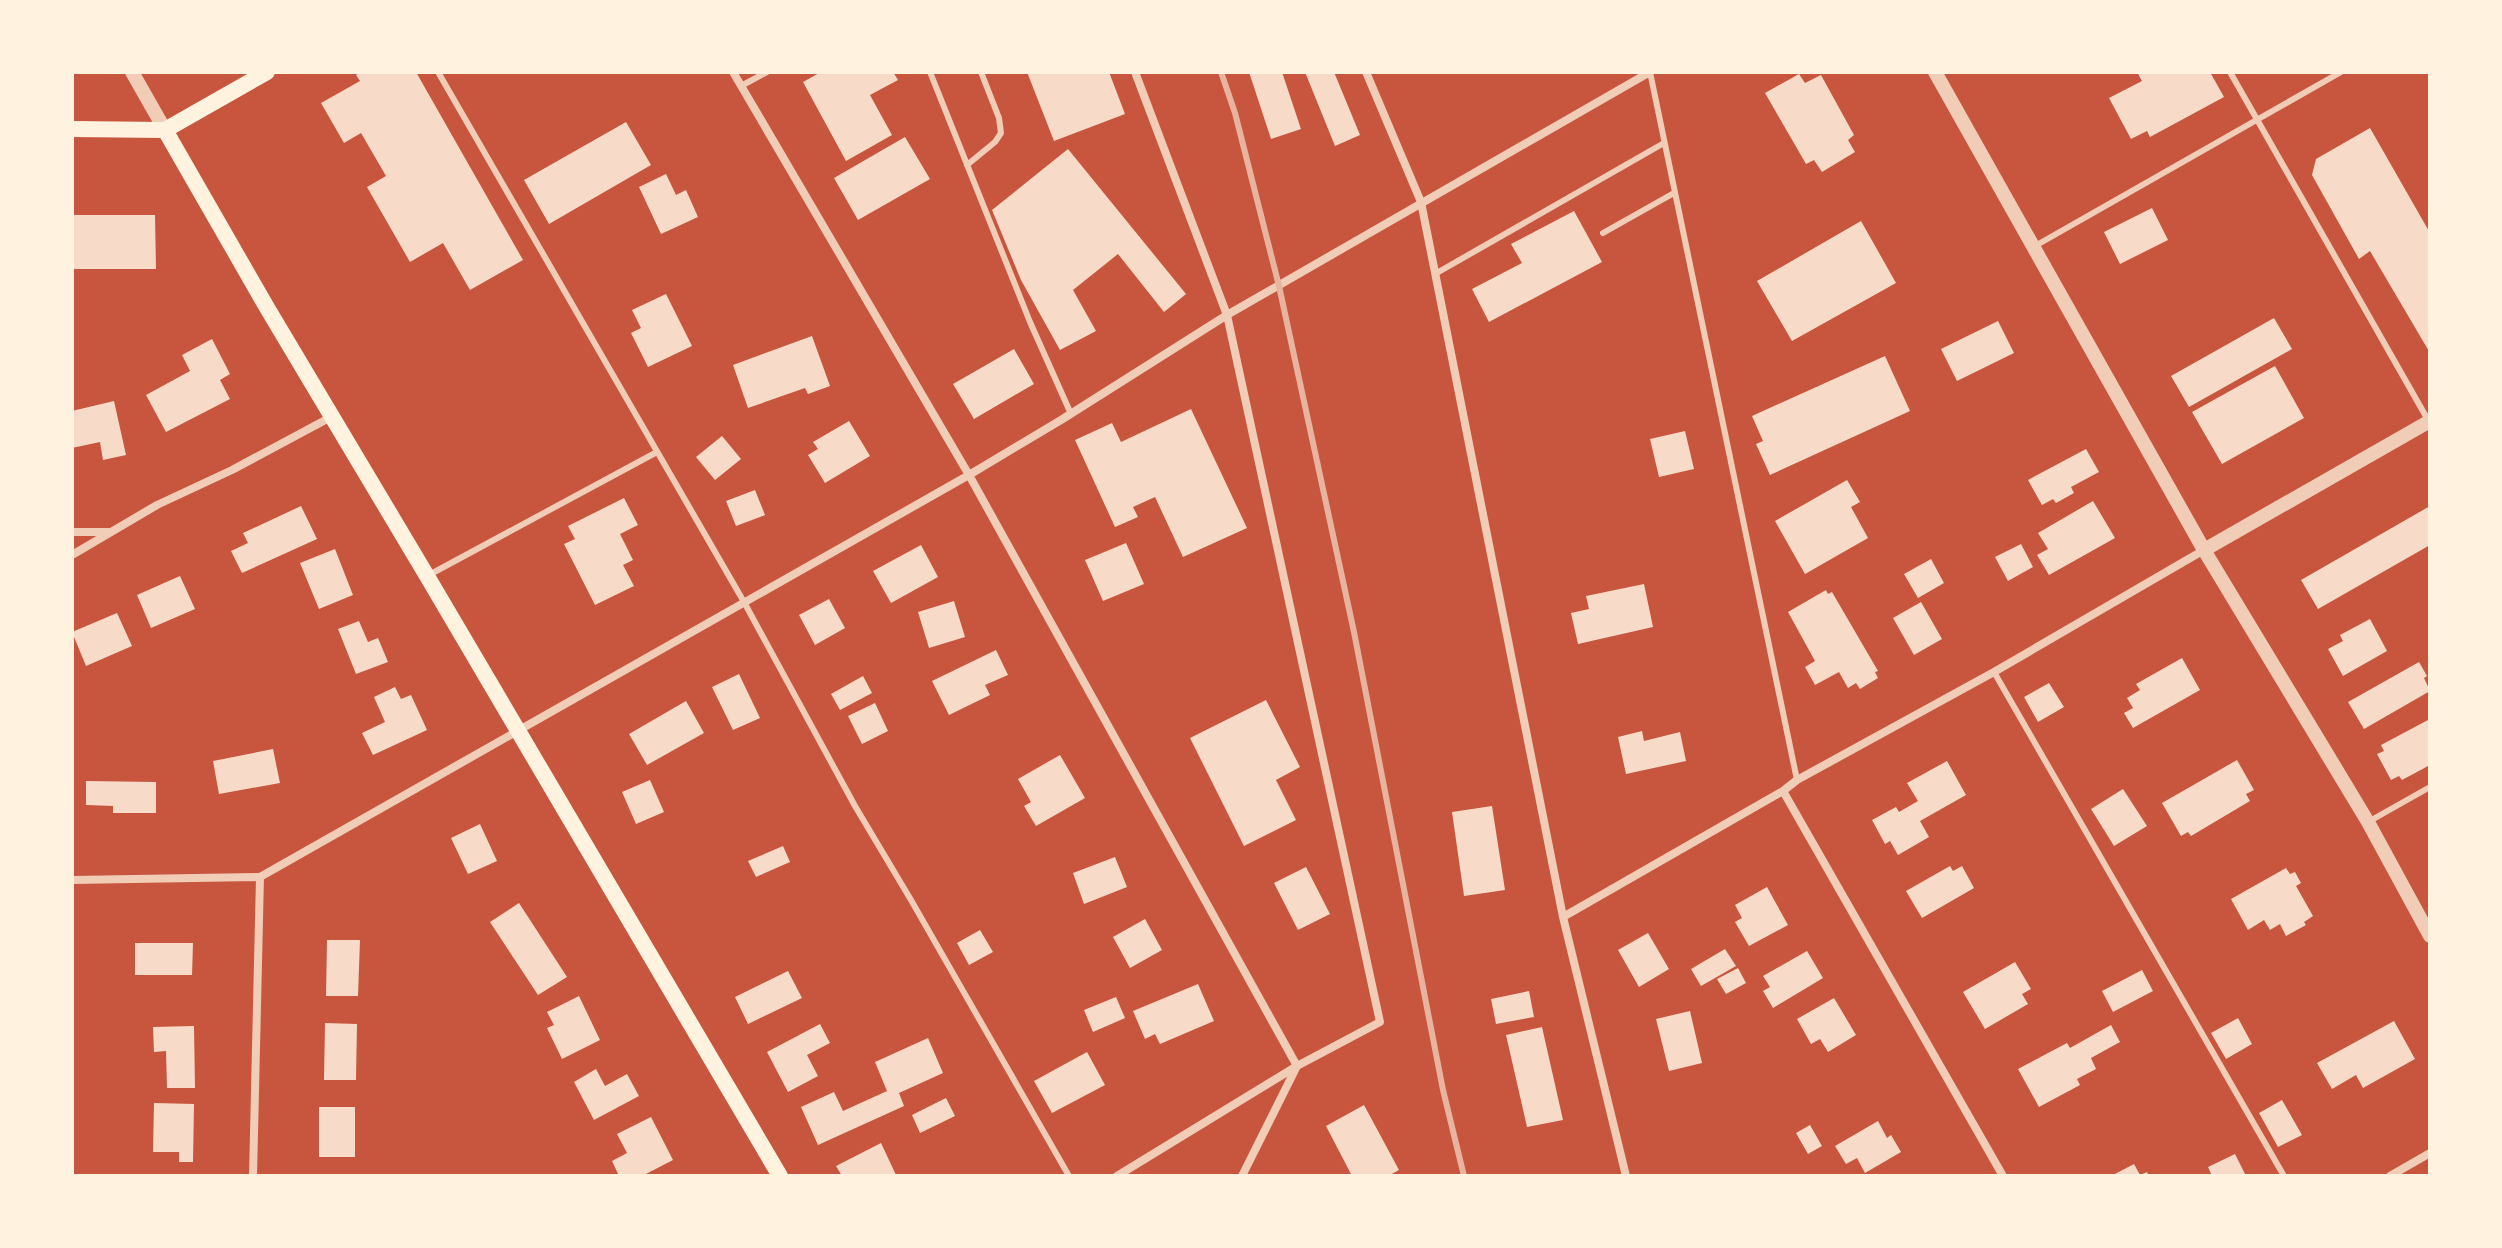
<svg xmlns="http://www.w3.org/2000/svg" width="2502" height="1248" font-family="Jost,sans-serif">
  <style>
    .building { fill: #f7dbc8 }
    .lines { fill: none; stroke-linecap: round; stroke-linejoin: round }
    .service { stroke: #f1ccb7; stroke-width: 6 }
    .minor { stroke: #f1ccb7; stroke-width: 8 }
    .tertiary { stroke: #f1ccb7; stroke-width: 14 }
    .secondary { stroke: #fff3e0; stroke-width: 16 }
    .rail { stroke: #e9b49f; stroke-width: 6 }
  </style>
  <rect width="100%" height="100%" fill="#c8553d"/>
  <path class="building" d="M361,72H416L523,260L470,290L443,243L410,262L367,187L386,176L361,133L344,143L321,103L360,81L356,75Z
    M821,72H893L898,80L870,95L892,135L846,161L803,82Z
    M1027,72H1109L1125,114L1054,141Z
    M1249,72H1282L1301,129L1271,139Z
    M1305,72H1334L1360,135L1335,146Z
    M2137,72H2210L2224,97L2150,137L2147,131L2131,139L2109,98L2142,81Z
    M1799,74L1805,83L1821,75L1854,135L1848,140L1855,152L1822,172L1814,160L1806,164L1765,93Z
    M626,122L651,165L549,224L524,180Z
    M2370,128L2430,233V353L2370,251L2359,259L2312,175L2316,159Z
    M905,137L930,179L858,220L834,178Z
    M1068,149L1186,294L1164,312L1118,254L1073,290L1096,331L1060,350L1021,280L992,210Z
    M666,174L676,195L686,190L698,217L661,234L639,187Z
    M2152,208L2168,240L2120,264L2104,232Z
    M1574,211L1602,262L1489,322L1472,289L1522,263L1511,244Z
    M72,215H155L156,269H72Z
    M1861,221L1896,283L1792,341L1757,281Z
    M666,294L692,346L648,367L631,333L641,328L632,310Z
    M2274,318L2292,349L2189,407L2171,376Z
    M1998,321L2014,353L1957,381L1941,349Z
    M812,336L830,386L808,394L805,388L748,408L733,365Z
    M212,339L230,374L220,380L230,399L166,432L146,395L190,371L182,355Z
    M1014,349L1034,384L974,419L953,384Z
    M1885,356L1910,411L1770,475L1756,444L1763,441L1752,416Z
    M2275,366L2304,418L2222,464L2192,412Z
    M114,401L126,455L103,460L100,442L72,448V411Z
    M1191,409L1247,528L1183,557L1155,497L1133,507L1138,517L1115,527L1075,440L1112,423L1121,442Z
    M849,421L870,456L825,483L808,455L818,449L813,442Z
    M1685,431L1694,469L1659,477L1650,439Z
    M722,436L741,459L715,480L696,457Z
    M2086,449L2099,472L2071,487L2074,493L2056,503L2053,499L2042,505L2028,480Z
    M1847,480L1860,502L1851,507L1868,538L1805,574L1775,521Z
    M755,490L765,515L736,526L726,501Z
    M624,498L638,525L620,534L633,560L623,565L634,586L595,605L564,544L575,539L568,526Z
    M2093,501L2115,538L2049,575L2037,555L2048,549L2038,533Z
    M301,506L317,539L242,573L231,551L248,543L243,533Z
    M2430,506V545L2318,609L2301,580Z
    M1126,543L1144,584L1103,601L1085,560Z
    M2021,544L2033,567L2008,581L1995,557Z
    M921,545L938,577L891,603L873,571Z
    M335,549L353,595L319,609L300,563Z
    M1931,559L1944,583L1918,598L1904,574Z
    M180,576L195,609L151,628L137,595Z
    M1644,584L1653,627L1578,644L1571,613L1589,609L1586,596Z
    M1826,590L1828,594L1832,592L1878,671L1875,672L1878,678L1860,689L1856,683L1848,688L1839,672L1815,685L1805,667L1815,661L1788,612Z
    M829,599L845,628L815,645L799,615Z
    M954,601L965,637L929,648L918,612Z
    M1921,602L1942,639L1914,655L1893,618Z
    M117,613L132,646L86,666L72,632Z
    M2370,619L2387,651L2343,676L2328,649L2343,641L2340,635Z
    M359,621L368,642L378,638L388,662L356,674L338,629Z
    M996,650L1008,675L985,685L990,695L949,715L932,681Z
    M2182,658L2200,690L2133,728L2124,713L2133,708L2127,698L2140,690L2136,684Z
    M2419,662L2427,676L2424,678L2430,691L2364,729L2348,702Z
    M739,674L760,718L733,730L712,687Z
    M863,676L872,693L840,710L831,694Z
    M2049,683L2064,707L2038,722L2024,697Z
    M395,687L401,699L411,695L427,730L373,755L362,733L385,722L374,697Z
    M1266,700L1300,767L1276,780L1296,820L1244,846L1190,738Z
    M686,701L704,733L647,765L629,734Z
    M875,703L888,731L862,744L848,716Z
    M2428,720L2430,724V765L2402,780L2399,776L2391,780L2377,754L2384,751L2381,745Z
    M1642,731L1644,741L1680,732L1686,761L1626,774L1618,737Z
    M273,749L280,783L219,794L213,761Z
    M1060,755L1085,798L1036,826L1024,806L1031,802L1018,779Z
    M2237,760L2254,790L2246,794L2250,801L2191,836L2188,832L2181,836L2162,803Z
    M1947,761L1966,795L1920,821L1929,837L1898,855L1890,841L1885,844L1872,820L1896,807L1899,812L1918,801L1907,783Z
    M650,780L664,812L636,824L622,792Z
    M86,781L156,782V813H113V806L86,805Z
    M2123,789L2147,826L2114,846L2091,809Z
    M1492,806L1505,890L1464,896L1452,812Z
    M480,824L497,861L468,874L451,838Z
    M783,846L790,862L756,877L748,861Z
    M1115,857L1127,887L1084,904L1073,873Z
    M1950,866L1953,871L1962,866L1974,888L1922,918L1906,891Z
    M1306,867L1330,914L1298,930L1274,883Z
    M2286,868L2290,874L2295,872L2301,883L2296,886L2313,916L2304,922L2306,925L2286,936L2280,924L2270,930L2264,920L2248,930L2231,899Z
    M1767,887L1788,925L1749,946L1735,922L1742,918L1735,905Z
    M519,903L567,977L538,995L490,922Z
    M1145,919L1162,950L1130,968L1113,937Z
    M980,930L993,952L969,965L957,943Z
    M1648,933L1669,969L1639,987L1618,950Z
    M327,940H360L358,996H326Z
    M135,943H193L192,975H135Z
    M1725,949L1736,966L1701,986L1691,969Z
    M1807,951L1823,978L1773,1008L1763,991L1770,987L1763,976Z
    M2015,962L2031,989L2022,994L2028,1004L1985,1029L1963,992Z
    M1738,968L1746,983L1726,994L1717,979Z
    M2142,970L2153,991L2113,1012L2102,991Z
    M788,971L802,998L748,1024L735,997Z
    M1198,984L1214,1021L1160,1044L1155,1034L1145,1039L1133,1011Z
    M1529,991L1534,1017L1496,1024L1491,999Z
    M579,996L600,1040L562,1059L547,1028L554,1025L547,1012Z
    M1116,997L1125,1018L1093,1032L1084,1010Z
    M1834,998L1856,1035L1828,1052L1820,1039L1811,1044L1797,1019Z
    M1690,1011L1702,1063L1669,1071L1656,1019Z
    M2238,1018L2252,1044L2226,1059L2211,1033Z
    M2394,1021L2415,1059L2363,1088L2356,1075L2332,1089L2317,1063Z
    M325,1023L357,1024L356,1080H324Z
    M820,1024L830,1043L807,1055L818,1076L788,1092L767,1052Z
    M2111,1025L2120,1042L2091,1058L2096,1069L2077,1079L2080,1085L2039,1107L2018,1069L2067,1043L2070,1048Z
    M194,1026L195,1088H167L166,1051L154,1052L153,1027Z
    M1542,1027L1563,1120L1527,1127L1506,1035Z
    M928,1038L943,1073L899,1093L904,1106L818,1145L801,1107L834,1092L843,1111L887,1091L875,1062Z
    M1087,1052L1105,1085L1052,1113L1034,1081Z
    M596,1069L605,1086L627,1074L639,1096L594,1120L574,1082Z
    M946,1098L955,1116L920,1133L912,1115Z
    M2282,1100L2302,1135L2278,1147L2259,1113Z
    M154,1103L194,1104L193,1162H179V1152H153Z
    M1364,1105L1399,1170L1388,1176H1352L1326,1126Z
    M319,1107H355V1157H319Z
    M651,1117L673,1160L642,1176H619L612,1161L627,1153L617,1134Z
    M1878,1121L1887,1138L1891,1135L1901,1152L1865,1173L1857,1158L1846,1164L1835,1146Z
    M1810,1125L1822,1146L1808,1154L1796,1133Z
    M881,1143L896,1175L842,1176L836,1166Z
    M2235,1154L2246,1176H2212L2208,1167Z
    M2134,1164L2140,1175L2147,1172L2149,1176H2111Z"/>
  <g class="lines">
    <path class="service" d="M438,72L744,602L855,806L911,900L1069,1176
      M930,72L1030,322L1071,414
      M1650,72L1797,780
      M2230,72L2428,420
      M741,86L767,72
      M967,165L995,142L1001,133L999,118L981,72
      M1603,233L1674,193
      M2035,246L2341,72
      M1435,274L1664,143
      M427,576L657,452
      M1994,672L2284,1176
      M2368,822L2430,787"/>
    <path class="minor" d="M733,72L969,475L1297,1066L1242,1176
      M1366,72L1421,202L1563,917L1626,1176
      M72,532H108
      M72,555L157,505L232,470L331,417
      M1783,791L2003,1176
      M72,880L260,877L969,475L1061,420L1227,315L1650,72
      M1563,917L1783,791L1797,780L1994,672L2204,550
      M253,1176L260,877
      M1117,1176L1297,1066L1380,1022L1227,315L1135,72
      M2390,1176L2430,1153"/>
    <path class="tertiary" d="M132,72L165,130
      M1935,72L2204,550L2368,822L2430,936
      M2204,550L2430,421"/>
    <path class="secondary" d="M72,129L165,130L267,72
      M165,130L266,306L427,576L780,1176"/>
    <path class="rail" d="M1221,72L1235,113L1279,286L1354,632L1443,1090L1464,1176"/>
  </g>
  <rect width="2502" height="1248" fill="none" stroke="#fff3e0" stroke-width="148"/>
</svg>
